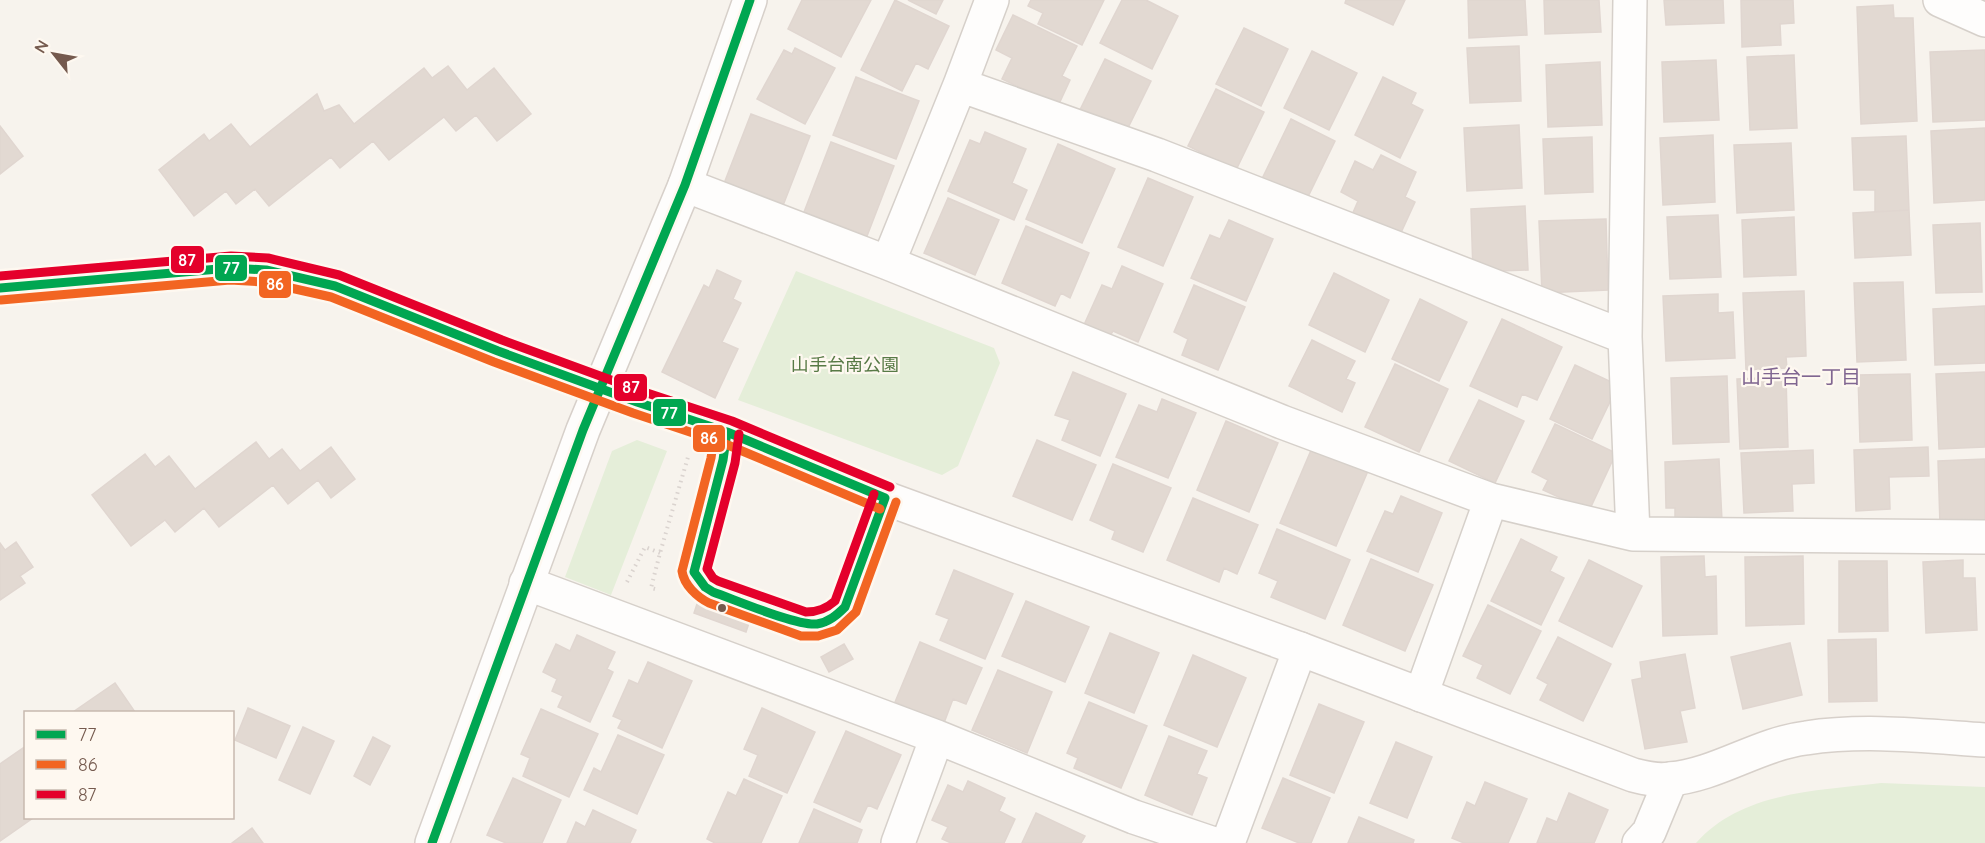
<svg xmlns="http://www.w3.org/2000/svg" width="1985" height="843" font-family="Quicksand,'Noto Sans JP',sans-serif">
  <style>
    .green { fill: #e5eed9 }
    .building { fill: #e2d9d2; stroke: #e0d6d0; stroke-width: 1.5 }
    .lines { fill: none; stroke-linecap: round; stroke-linejoin: round }
    .lane-casing { stroke: #d6d0ca; stroke-width: 21 }
    .street-casing { stroke: #d6d0ca; stroke-width: 36 }
    .secondary-casing { stroke: #d7d0ca; stroke-width: 36 }
    .path { stroke: #dad3cf; stroke-width: 4; stroke-dasharray: 1.5 4.5; stroke-linecap: butt }
    .lane { stroke: #fefdfc; stroke-width: 18 }
    .street { stroke: #fefdfc; stroke-width: 33 }
    .secondary { stroke: #fefdfc; stroke-width: 33 }
    .bus-1-casing { stroke: #fef8f0; stroke-width: 14 }
    .bus-2-casing { stroke: #fef8f0; stroke-width: 14 }
    .bus-3-casing { stroke: #fef8f0; stroke-width: 14 }
    .bus-1 { stroke: #00a651; stroke-width: 9 }
    .bus-2 { stroke: #f26522; stroke-width: 9 }
    .bus-3 { stroke: #e4002b; stroke-width: 9 }
    .bus-dot { fill: #755a4e; stroke: #fef8f0; stroke-width: 2 }
    .labels { text-anchor: middle; stroke-width: 4.5; stroke-linejoin: round; paint-order: stroke }
    .park-label { font-size: 18px; fill: #587a46; stroke: #fef8f0 }
    .neighbourhood-label { font-size: 20px; fill: #806691; stroke: #fef8f0 }
    .line-badge { stroke: #fef8f0; stroke-width: 2 }
    .badge-label { font-size: 16px; text-anchor: middle; font-weight: bold; fill: #fff }
  </style>
  <rect width="100%" height="100%" fill="#f7f3ed"/>
  <path class="green" d="M796,271L994,348L1000,363L958,466L942,475L738,400Z
    M637,440L667,451L611,595L565,577L612,451Z
    M1881,783L1985,787V843H1696C1742,791 1817,791 1881,783Z"/>
  <path class="building" d="M802,0H871L841,57L788,29Z
    M895,0L949,26L928,69L916,63L902,91L861,70Z
    M908,0H943L936,14Z
    M1031,0H1104L1082,45L1038,24L1043,13L1028,6Z
    M1122,0H1146L1178,16L1152,69L1100,43Z
    M1346,0H1405L1393,25L1345,3Z
    M1468,0H1525L1527,35L1469,38Z
    M1544,0H1599L1601,32L1545,34Z
    M1664,0H1723L1724,23L1666,25Z
    M1741,0H1793L1794,23L1780,24L1781,45L1742,47Z
    M1893,5L1894,18H1913L1917,121L1861,124L1857,7Z
    M1013,15L1077,46L1062,76L1070,80L1058,106L1002,79L1012,58L996,50Z
    M1244,28L1288,49L1261,106L1216,84Z
    M1519,46L1521,101L1470,103L1467,48Z
    M795,48L835,68L805,124L757,99L784,50L792,54Z
    M1985,50V120L1933,122L1930,52Z
    M1312,51L1357,73L1329,130L1284,108Z
    M1794,55L1797,128L1750,130L1747,57Z
    M1105,59L1151,81L1123,138L1077,116Z
    M1716,60L1719,120L1664,122L1662,62Z
    M1600,62L1602,125L1548,127L1546,65Z
    M448,66L467,90L494,68L531,114L497,141L476,115L456,131L444,117L389,160L373,141L340,168L331,157L269,206L255,189L236,204L226,191L194,216L159,170L204,134L209,141L231,124L250,147L317,94L324,111L339,105L354,124L424,68L432,78Z
    M856,77L919,101L896,159L833,135Z
    M1383,77L1416,93L1411,104L1423,110L1400,158L1355,135Z
    M1216,89L1264,112L1236,170L1188,146Z
    M751,114L810,136L782,208L723,186Z
    M1291,119L1335,141L1304,205L1260,183Z
    M1519,125L1522,188L1467,191L1464,128Z
    M0,126L23,156L0,174Z
    M1985,128V200L1934,203L1931,131Z
    M985,132L1026,149L1012,183L1027,190L1014,220L948,191L970,140L980,144Z
    M1713,135L1715,202L1663,205L1660,138Z
    M1906,136L1909,210L1875,212V190H1854L1852,138Z
    M1592,137L1593,192L1545,194L1543,139Z
    M831,142L894,166L867,236L804,212Z
    M1791,143L1794,210L1737,213L1734,145Z
    M1058,144L1115,169L1082,243L1026,219Z
    M1381,155L1416,172L1405,197L1415,202L1399,237L1352,215L1358,201L1341,192L1355,161L1373,170Z
    M1148,178L1193,197L1163,266L1118,247Z
    M948,198L999,220L975,275L924,253Z
    M1525,206L1528,270L1473,272L1471,209Z
    M1909,210L1911,255L1855,258L1853,213Z
    M1718,215L1721,277L1670,279L1667,217Z
    M1794,217L1796,275L1744,277L1742,220Z
    M1606,219L1608,290L1542,293L1539,221Z
    M1229,220L1273,239L1246,301L1191,278L1210,235L1220,239Z
    M1980,223L1982,292L1936,293L1933,225Z
    M1026,226L1089,253L1070,298L1061,293L1055,306L1002,283Z
    M1122,266L1163,284L1138,342L1113,331L1109,338L1083,327L1102,285L1112,289Z
    M717,270L741,281L733,299L741,303L722,342L738,349L715,398L662,372L704,285L709,288Z
    M1334,273L1389,300L1365,352L1309,325Z
    M1903,282L1906,360L1857,362L1854,283Z
    M1194,285L1245,307L1218,370L1182,355L1188,339L1174,332Z
    M1804,291L1806,356L1786,357L1787,368L1746,370L1743,293Z
    M1718,294V313L1733,312L1735,358L1666,361L1663,296Z
    M1420,299L1467,322L1439,381L1392,359Z
    M1985,306V363L1935,365L1933,309Z
    M1502,319L1562,347L1537,400L1522,394L1517,407L1470,386Z
    M1312,340L1355,361L1346,379L1355,383L1342,412L1289,386Z
    M1395,364L1448,389L1419,452L1365,427Z
    M1575,365L1618,385L1592,439L1550,419Z
    M1073,372L1126,394L1100,456L1062,440L1070,420L1055,415Z
    M1985,372V447L1939,449L1936,374Z
    M1910,374L1912,440L1860,442L1858,375Z
    M1727,376L1729,442L1673,444L1671,378Z
    M1786,377L1788,447L1740,449L1737,379Z
    M1162,399L1196,413L1168,478L1116,457L1139,405L1157,412Z
    M1479,400L1524,421L1495,483L1449,461Z
    M1226,421L1278,443L1249,512L1197,490Z
    M1555,424L1616,453L1589,511L1543,490L1548,480L1532,472Z
    M1037,440L1096,465L1072,520L1013,496Z
    M256,442L269,459L282,449L300,471L331,447L355,479L331,498L318,480L288,504L273,485L219,527L204,508L175,532L165,520L131,546L92,495L145,454L155,467L169,456L195,489Z
    M1928,447L1929,476L1889,477L1890,509L1856,511L1854,450Z
    M1312,448L1368,471L1336,546L1280,523Z
    M1813,450L1814,483L1792,484L1793,511L1744,513L1741,453Z
    M1719,459L1722,521L1675,523V508H1666L1665,462Z
    M1985,459V522L1940,525L1938,461Z
    M1113,464L1171,488L1143,552L1112,539L1115,531L1090,520Z
    M1401,496L1442,513L1418,572L1367,551L1385,511L1393,514Z
    M1193,498L1258,525L1237,574L1224,568L1219,582L1167,560Z
    M1277,529L1350,560L1325,619L1271,597L1278,581L1259,573Z
    M1521,539L1557,557L1550,571L1564,578L1541,625L1491,601Z
    M16,542L33,567L20,576L25,583L0,600V543L5,550Z
    M1704,556L1705,577L1716,576L1717,634L1663,636L1661,557Z
    M1803,556L1804,624L1746,626L1745,557Z
    M1371,559L1433,585L1405,651L1343,625Z
    M1589,560L1642,586L1612,647L1559,621Z
    M1963,560V578H1975L1977,630L1926,633L1923,562Z
    M1839,561H1887L1888,631L1839,632Z
    M954,570L1013,594L985,659L940,640L949,619L936,614Z
    M699,598L751,617L746,632L694,613Z
    M1026,601L1089,627L1065,682L1002,656Z
    M1488,605L1541,631L1510,694L1477,678L1483,665L1463,656Z
    M1110,633L1159,653L1134,713L1085,693Z
    M577,635L615,652L607,669L613,672L590,722L558,707L563,696L552,691L557,679L543,672L556,644L570,651Z
    M1558,637L1611,664L1583,721L1540,700L1548,684L1537,678Z
    M1876,639L1877,701L1829,702L1828,640Z
    M920,642L982,668L966,704L953,699L944,723L895,702Z
    M1790,643L1802,695L1743,709L1731,657Z
    M844,644L853,659L829,672L821,657Z
    M1685,654L1695,708L1680,711L1687,742L1645,749L1632,680L1642,678L1640,662Z
    M1193,655L1246,678L1217,747L1164,725Z
    M648,662L692,681L662,748L618,728L622,720L613,716L629,680L638,684Z
    M998,670L1052,692L1027,753L972,730Z
    M115,683L135,712H73Z
    M1089,702L1147,726L1121,788L1074,768L1078,758L1067,753Z
    M1319,704L1364,722L1334,793L1290,775Z
    M248,708L290,726L276,758L235,740Z
    M762,708L815,732L787,793L749,776L758,755L744,749Z
    M541,709L598,734L569,797L523,776L530,758L521,754Z
    M303,727L334,741L310,794L279,780Z
    M846,731L901,755L877,809L868,805L860,822L814,802Z
    M618,735L664,755L637,814L584,790L594,768L601,772Z
    M1169,736L1207,751L1197,774L1207,778L1192,815L1145,795Z
    M373,737L390,746L370,785L354,776Z
    M1396,742L1432,757L1407,818L1370,803Z
    M26,746V818H33L0,841V764Z
    M513,778L561,800L542,843H506L487,835Z
    M1283,778L1330,798L1311,843H1299L1262,828Z
    M744,779L782,796L761,843H715L707,839L728,792L736,796Z
    M968,781L1005,798L999,811L1015,819L1004,843H951L942,839L948,827L932,820L948,785L963,792Z
    M1485,782L1527,799L1508,843H1464L1452,838L1467,802L1475,806Z
    M1569,793L1608,810L1594,843H1537L1547,818L1557,822Z
    M814,809L862,830L857,843H799Z
    M593,810L636,830L630,843H567L576,822L585,827Z
    M1036,813L1085,836L1081,843H1022Z
    M1359,817L1414,840L1413,843H1348Z
    M252,828L263,843H232Z"/>
  <g class="lines">
    <g class="lane-casing">
      <path id="lane" d="M727,432L723,460L694,572L705,587L713,592L804,624C822,625 833,621 845,607L885,498"/>
    </g>
    <g class="street-casing">
      <path id="street" d="M1630,0L1625,337L1633,534
        M1940,0L1985,20
        M960,85L1157,155L1625,337
        M685,185L888,263L1282,422L1491,500L1633,534L1985,537
        M888,263L960,85L992,0
        M526,583L937,737L1134,817L1211,843
        M1421,695L1491,500
        M898,843L937,737
        M1228,843L1300,649
        M1639,843L1649,832L1671,779"/>
    </g>
    <g class="secondary-casing">
      <path id="secondary" d="M0,288L230,268L266,270L335,286L498,351L637,402L727,432L885,498L1300,649L1633,775C1645,778 1657,781 1670,779C1717,775 1758,744 1806,738C1865,729 1925,736 1985,740
        M432,843L583,430L685,185L750,0"/>
    </g>
    <path class="path" d="M627,582L645,547L660,553
      M655,589L651,588L660,553L688,457"/>
    <use href="#lane" class="lane"/>
    <use href="#street" class="street"/>
    <use href="#secondary" class="secondary"/>
    <g class="bus-1-casing">
      <path id="bus-1" d="M0,288L230,268L266,270L335,286L498,351L637,402L727,432L885,498
        M727,432L723,460L694,572L705,587L713,592C736,600 796,626 817,624C829,622 837,615 845,607L885,498
        M432,843L583,430L685,185L750,0"/>
    </g>
    <g class="bus-2-casing">
      <path id="bus-2" d="M1,300L230,280L264,282L331,297L494,362L633,413L723,443L880,509
        M715,430L711,458L682,571C684,585 697,597 709,603L801,636H818L837,630L856,612L896,502"/>
    </g>
    <g class="bus-3-casing">
      <path id="bus-3" d="M0,276L231,256L268,258L339,275L502,340L641,391L732,421L890,487
        M739,434L735,463L707,569L713,578L718,581L806,612C818,612 826,609 835,601L874,494"/>
    </g>
    <use href="#bus-1" class="bus-1"/>
    <use href="#bus-2" class="bus-2"/>
    <use href="#bus-3" class="bus-3"/>
  </g>
  <circle class="bus-dot" cx="722" cy="608" r="5"/>
  <g class="labels">
    <g class="park-label">
      <text x="845" y="371">山手台南公園</text>
    </g>
    <g class="neighbourhood-label">
      <text x="1801" y="384">山手台一丁目</text>
    </g>
  </g>
  <g class="line-badge">
    <rect x="170" y="245" width="35" height="29" rx="6" fill="#e4002b"/>
    <rect x="214" y="254" width="34" height="28" rx="6" fill="#00a651"/>
    <rect x="258" y="270" width="34" height="29" rx="6" fill="#f26522"/>
    <rect x="613" y="373" width="35" height="29" rx="6" fill="#e4002b"/>
    <rect x="652" y="398" width="35" height="29" rx="6" fill="#00a651"/>
    <rect x="692" y="424" width="34" height="29" rx="6" fill="#f26522"/>
  </g>
  <g class="badge-label">
    <text x="187" y="266">87</text>
    <text x="231" y="274">77</text>
    <text x="275" y="290">86</text>
    <text x="631" y="393">87</text>
    <text x="669" y="419">77</text>
    <text x="709" y="444">86</text>
  </g>
  <rect x="24" y="711" width="210" height="108" fill="#fef8f0" stroke="#c7b9af" stroke-width="1.5"/>
  <rect x="36" y="730" width="30" height="9" fill="#00a651" stroke="#c7b9af" stroke-width="1.5"/>
  <text x="78" y="741" font-size="18" fill="#755a4e">77</text>
  <rect x="36" y="760" width="30" height="9" fill="#f26522" stroke="#c7b9af" stroke-width="1.5"/>
  <text x="78" y="771" font-size="18" fill="#755a4e">86</text>
  <rect x="36" y="790" width="30" height="9" fill="#e4002b" stroke="#c7b9af" stroke-width="1.5"/>
  <text x="78" y="801" font-size="18" fill="#755a4e">87</text>
  <g transform="translate(54 54) rotate(301)" stroke="#fef8f0" stroke-width="4.5" paint-order="stroke">
  <path d="M0-4.5L10 22L0 15L-10 22Z" fill="#755a4e"/>
  <text y="-9" font-size="16" font-weight="bold" text-anchor="middle" fill="#755a4e">N</text>
  </g>
</svg>
